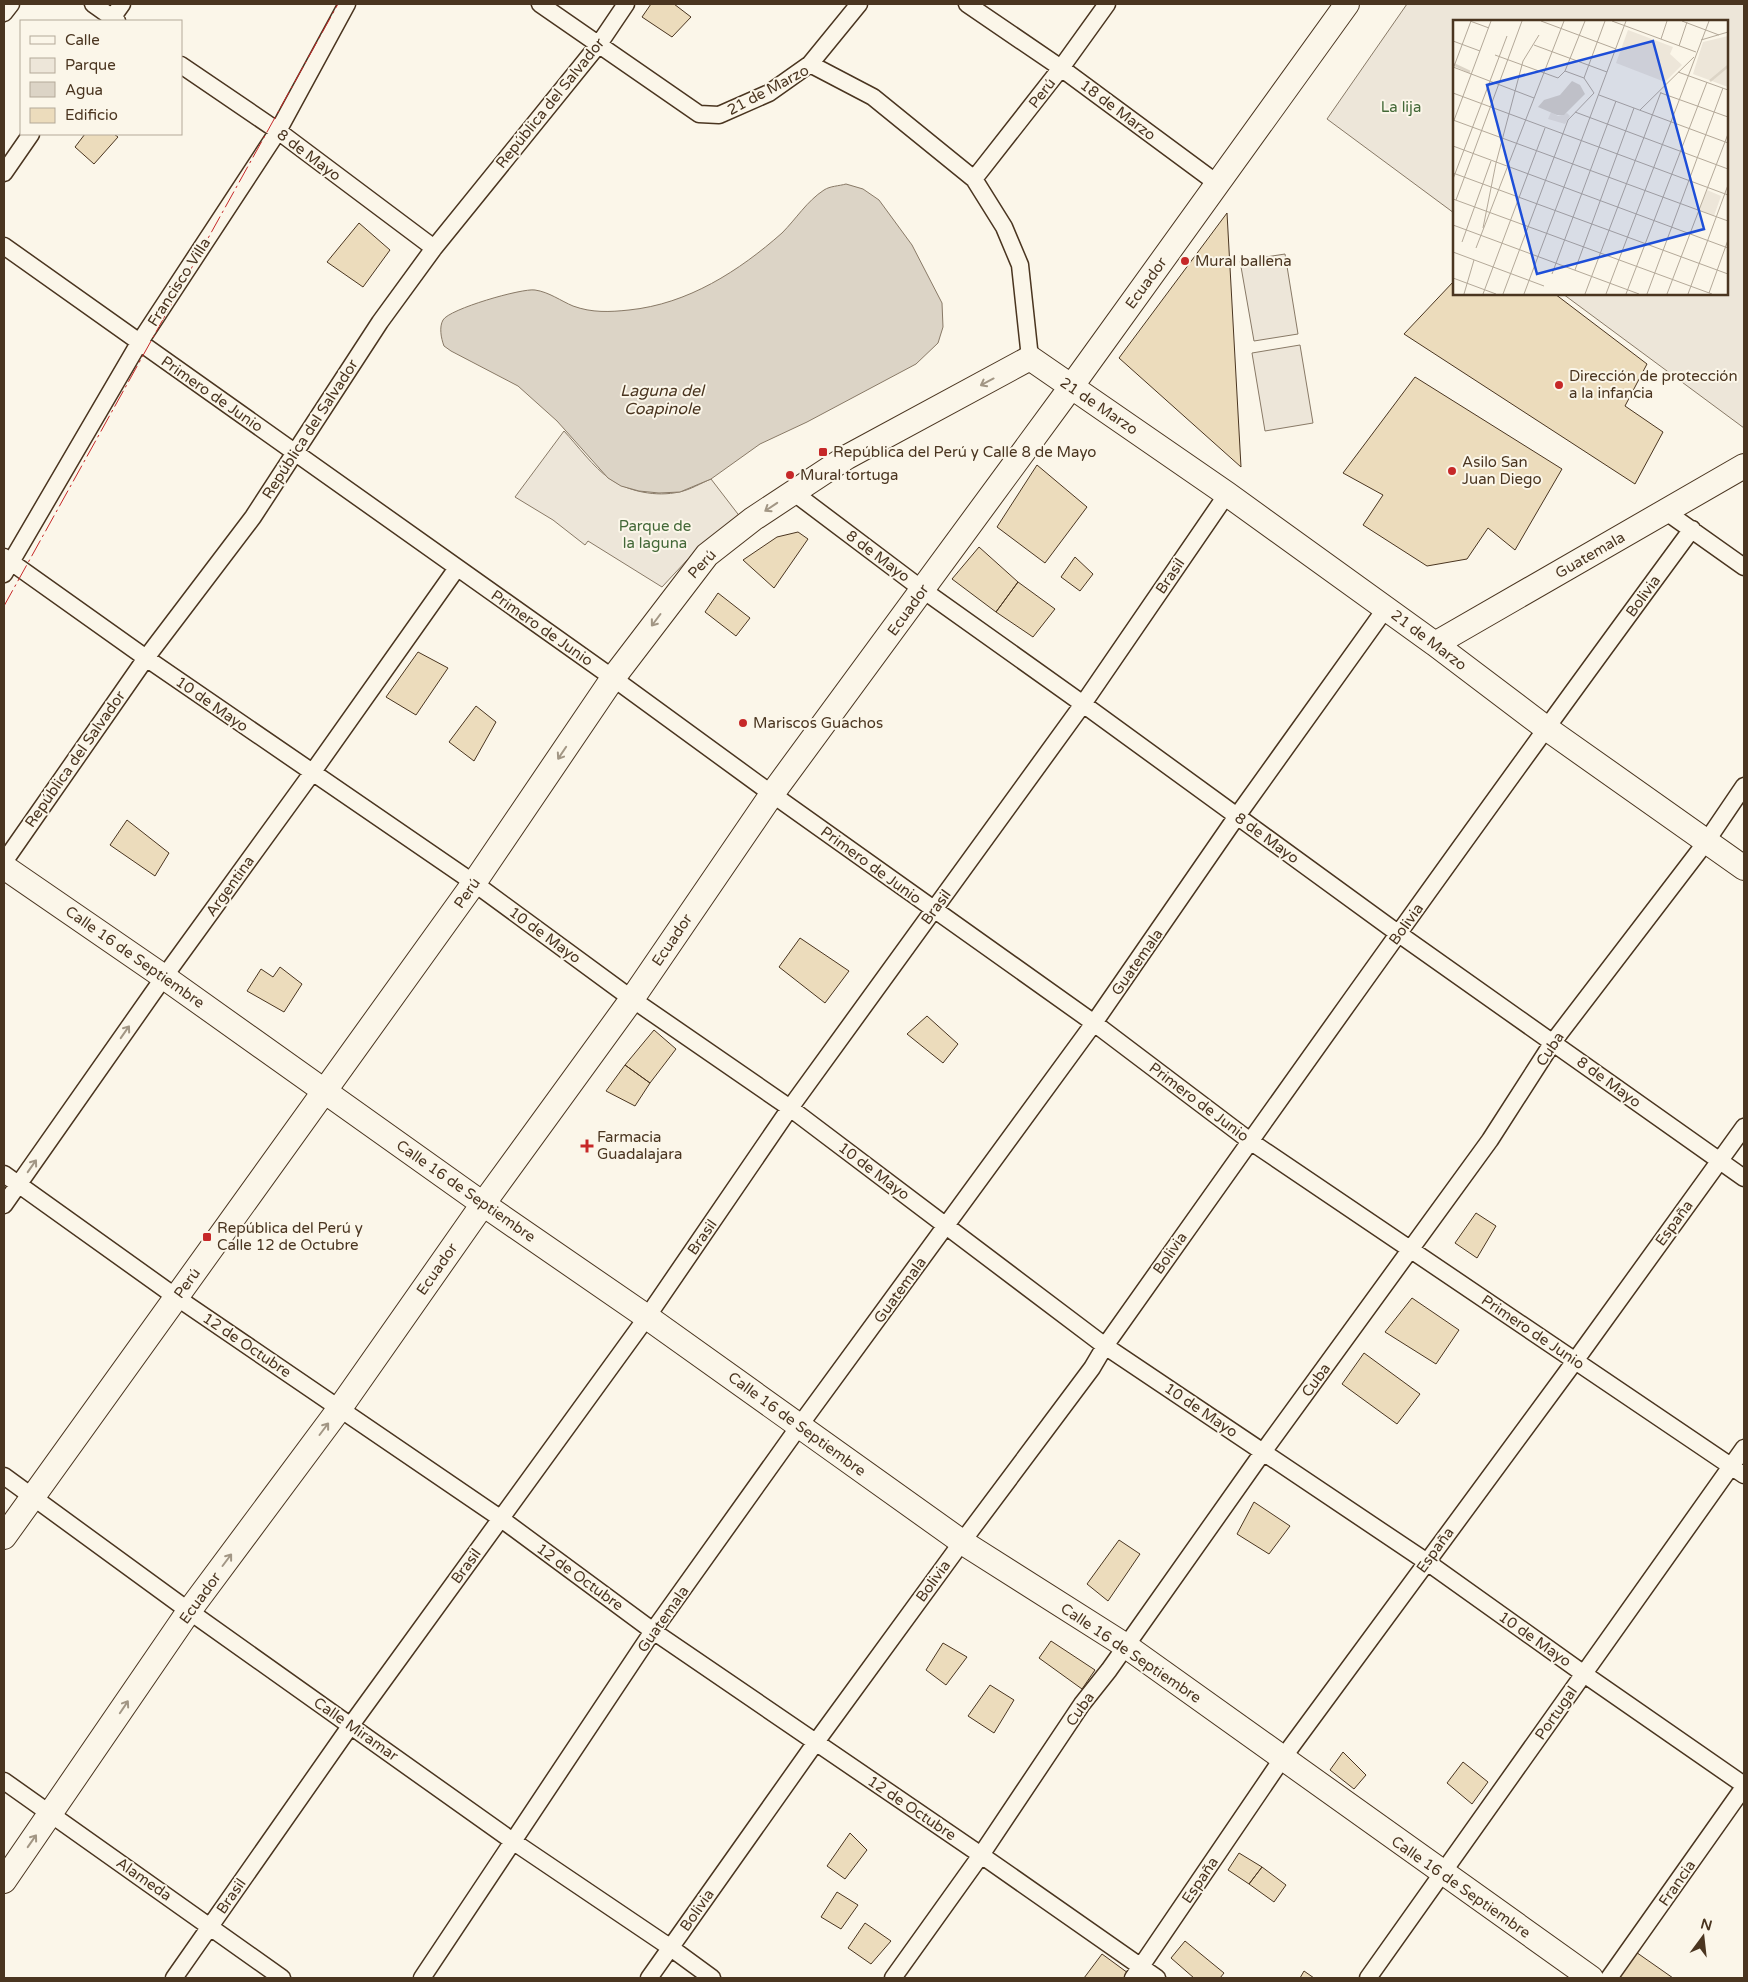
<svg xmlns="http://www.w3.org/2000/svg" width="1748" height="1982" font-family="'Varela Round',sans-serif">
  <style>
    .green { fill: #ede6d9; stroke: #887966 }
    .water { fill: #dcd4c6; stroke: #887966 }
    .building { fill: #ecdcbc; stroke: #4a3520 }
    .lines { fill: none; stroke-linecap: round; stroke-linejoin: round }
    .street-casing { stroke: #4a3520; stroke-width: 19 }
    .secondary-casing { stroke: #4a3520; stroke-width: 26 }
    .street { stroke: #fbf6e9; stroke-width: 16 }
    .secondary { stroke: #fbf6e9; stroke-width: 24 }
    .power { stroke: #c62828; stroke-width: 1; stroke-dasharray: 18 4 2.5 4; stroke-linecap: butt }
    .oneway { stroke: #a29684 }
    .poi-dot { fill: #c62828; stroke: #fbf6e9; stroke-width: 2 }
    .labels { text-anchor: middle; stroke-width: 4; stroke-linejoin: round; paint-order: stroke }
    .street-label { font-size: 15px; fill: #4a3520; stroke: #fbf6e9 }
    .park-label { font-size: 15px; fill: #436837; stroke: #fbf6e9 }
    .poi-label { font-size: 15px; fill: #4a3520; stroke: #fbf6e9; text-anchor: start }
    .water-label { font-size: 16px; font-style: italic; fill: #4a3520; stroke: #fbf6e9 }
    .inset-river { fill: none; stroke: #dcd4c6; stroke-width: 2.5 }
    .inset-road { fill: none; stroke: #b4a999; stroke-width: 1 }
    .view { fill: #1d4ed8; fill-opacity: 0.15; stroke: #1d4ed8; stroke-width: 2.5 }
    .inset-edge { fill: none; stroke: #4a3520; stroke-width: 2.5 }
  </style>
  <rect width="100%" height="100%" fill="#fbf6e9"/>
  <path class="green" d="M1407,4H1744V428L1563,294H1727V21H1454V213L1327,119Z
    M1285,254L1298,334L1254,341L1240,261Z
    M1300,345L1313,423L1265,431L1252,353Z
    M564,431C577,445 594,468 609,478C628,492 657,497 679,492C690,490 701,483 711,479L741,518L702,544L662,587L588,541L585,545L553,520L515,497Z"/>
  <path class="water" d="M846,184L863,189L879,200L912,245L942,303L943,327L938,343L916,364L807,422L760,444L711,479L680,492L659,493L639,491L621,486L608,478L557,421L518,386L451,351L444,346C441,338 439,327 443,320C449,309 522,288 535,290C549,292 561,301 573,306C592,313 610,312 629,310C688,304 739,271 782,233C796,219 807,201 824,190C830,186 839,186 846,184Z"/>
  <path class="building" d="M651,4H674L691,17L672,37L642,17Z
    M85,134H114L118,137L94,164L75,147Z
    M1227,213L1241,467L1119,358Z
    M359,223L390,250L363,287L327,262Z
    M1454,281V294H1555L1647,364L1625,406L1663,432L1635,484L1404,334Z
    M1415,377L1562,469L1515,550L1488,528L1467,559L1427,566L1363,525L1383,495L1343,473Z
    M1037,465L1087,507L1045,563L997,527Z
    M798,532L808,539L774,588L743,560L777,537Z
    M979,547L1018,582L996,612L952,579Z
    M1075,557L1093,574L1080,591L1061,577Z
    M1018,582L1055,609L1033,637L996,612Z
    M718,593L750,618L736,636L705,612Z
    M418,652L448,668L416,715L386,697Z
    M476,706L496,722L474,761L449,742Z
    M127,820L169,853L155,876L110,845Z
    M800,938L849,971L825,1003L779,967Z
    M280,967L302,984L284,1012L247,991L261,969L273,977Z
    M927,1016L958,1044L943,1063L907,1034Z
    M654,1030L676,1049L650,1083L625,1065Z
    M625,1065L650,1083L635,1106L606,1091Z
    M1476,1213L1496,1226L1477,1258L1455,1243Z
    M1412,1298L1459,1330L1436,1364L1385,1332Z
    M1364,1353L1420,1394L1397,1424L1342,1384Z
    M1254,1502L1290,1526L1269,1554L1237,1534Z
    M1119,1540L1140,1554L1108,1601L1087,1584Z
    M1051,1641L1095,1670L1082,1689L1039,1658Z
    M943,1643L967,1657L946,1685L926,1670Z
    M990,1685L1014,1700L994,1733L968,1716Z
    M1343,1752L1366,1775L1354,1789L1330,1770Z
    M1463,1762L1488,1782L1472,1804L1447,1783Z
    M850,1833L867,1850L845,1879L827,1866Z
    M1239,1853L1262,1867L1249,1884L1228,1870Z
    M1262,1867L1286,1885L1274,1902L1249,1884Z
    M837,1892L858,1905L841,1929L821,1917Z
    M865,1923L891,1941L871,1964L848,1948Z
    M1185,1941L1224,1973L1220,1978H1194L1171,1958Z
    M1633,1950L1673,1978H1619L1616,1974Z
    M1102,1954L1128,1973L1124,1978H1084Z
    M1304,1971L1314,1978H1300Z"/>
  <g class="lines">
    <g class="street-casing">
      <path id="street" d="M93,4L117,21
        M540,4L699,114L719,115L769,93L810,64L859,4
        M967,4L1061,68L1218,184
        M4,13L11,4
        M110,21L122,4
        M810,64L873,97L974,179L1004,227L1020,265L1030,358
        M181,65L278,131L434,248
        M4,173L31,134
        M974,179L1061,68L1107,4
        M4,246L613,678L772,794L1094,1023L1250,1141L1744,1475
        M793,492L923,590L1083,704L1399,934L1744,1178
        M1665,511L1744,567
        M4,557L146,658L474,883L632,999L790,1108L1105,1346L1427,1562L1584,1674L1744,1785
        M4,574L139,343L278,131L347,4
        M4,862L146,658L253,517L380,322L434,248L599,44L626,4
        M4,1174L176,1297L500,1518L653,1631L981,1855L1157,1978
        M4,1205L164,977L312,773L457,568
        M4,1476L189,1611L514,1842L671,1948L712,1978
        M4,1781L282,1978
        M174,1978L351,1725L647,1317L790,1108L1083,704L1227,494
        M422,1978L653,1631L800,1425L1094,1023L1237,816L1386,608
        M649,1978L816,1742L962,1542L1092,1368L1105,1346C1299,1072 1493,799 1692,529
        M893,1978L981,1855L1082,1704L1109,1670L1263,1452L1490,1140L1553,1042L1706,842L1744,786
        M1133,1978L1282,1759L1575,1361L1744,1127
        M1368,1978L1744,1448
        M1609,1978L1744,1787"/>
    </g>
    <g class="secondary-casing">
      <path id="secondary" d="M1435,644L1744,466
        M4,867L164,977L483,1204L647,1317L962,1542L1126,1646L1591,1978
        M4,1537L474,883L613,678L707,555L753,519L847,457L1030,358L1227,494L1435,644L1546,728L1744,868
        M4,1881L189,1611L340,1408L483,1204L632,999L772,794L1071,387L1347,4"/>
    </g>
    <use href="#street" class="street"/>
    <use href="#secondary" class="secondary"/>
    <path class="power" d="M4,606L338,4"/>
  </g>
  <defs><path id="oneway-shaft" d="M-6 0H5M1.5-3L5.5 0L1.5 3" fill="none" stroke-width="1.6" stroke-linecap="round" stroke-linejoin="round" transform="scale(1.25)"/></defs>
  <g class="oneway">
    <use href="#oneway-shaft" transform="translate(987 382) rotate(152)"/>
    <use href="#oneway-shaft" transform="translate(771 507) rotate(146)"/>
    <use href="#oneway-shaft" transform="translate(656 620) rotate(127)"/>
    <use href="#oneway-shaft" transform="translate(562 753) rotate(124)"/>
    <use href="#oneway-shaft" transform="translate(125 1032) rotate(-55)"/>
    <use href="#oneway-shaft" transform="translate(32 1166) rotate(-55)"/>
    <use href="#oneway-shaft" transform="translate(324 1429) rotate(-53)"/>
    <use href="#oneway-shaft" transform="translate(227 1560) rotate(-53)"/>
    <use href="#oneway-shaft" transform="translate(124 1707) rotate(-56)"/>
    <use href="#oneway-shaft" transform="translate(32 1841) rotate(-55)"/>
  </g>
  <g class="poi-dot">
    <circle cx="1185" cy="261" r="5"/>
    <circle cx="1559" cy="385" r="5"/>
    <rect x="818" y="447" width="10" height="10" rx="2.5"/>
    <circle cx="1452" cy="471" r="5"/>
    <circle cx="790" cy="475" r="5"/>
    <circle cx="743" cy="723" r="5"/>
    <path d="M584.5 1138.5h5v5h5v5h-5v5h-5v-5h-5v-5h5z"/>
    <rect x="202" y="1232" width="10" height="10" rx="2.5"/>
  </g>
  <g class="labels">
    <g class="street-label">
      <text transform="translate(768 90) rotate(-28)" y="5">21 de Marzo</text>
      <text transform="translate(1042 93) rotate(-52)" y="5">Perú</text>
      <text transform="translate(550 103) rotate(-51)" y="5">República del Salvador</text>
      <text transform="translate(1118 110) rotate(37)" y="5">18 de Marzo</text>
      <text transform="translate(309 155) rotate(37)" y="5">8 de Mayo</text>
      <text transform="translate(179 282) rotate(-57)" y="5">Francisco Villa</text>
      <text transform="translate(1146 283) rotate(-54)" y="5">Ecuador</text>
      <text transform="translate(212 394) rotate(35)" y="5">Primero de Junio</text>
      <text transform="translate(1099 406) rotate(34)" y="5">21 de Marzo</text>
      <text transform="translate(310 429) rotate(-57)" y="5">República del Salvador</text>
      <text transform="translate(1590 555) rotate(-30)" y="5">Guatemala</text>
      <text transform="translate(878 556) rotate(37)" y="5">8 de Mayo</text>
      <text transform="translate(702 564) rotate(-47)" y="5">Perú</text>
      <text transform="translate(1170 576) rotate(-56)" y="5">Brasil</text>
      <text transform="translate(1643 596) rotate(-54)" y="5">Bolivia</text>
      <text transform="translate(908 610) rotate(-54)" y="5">Ecuador</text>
      <text transform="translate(542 628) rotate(35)" y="5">Primero de Junio</text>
      <text transform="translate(1429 640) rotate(37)" y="5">21 de Marzo</text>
      <text transform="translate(212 704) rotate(35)" y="5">10 de Mayo</text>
      <text transform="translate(75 759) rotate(-55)" y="5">República del Salvador</text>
      <text transform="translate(1267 838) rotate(36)" y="5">8 de Mayo</text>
      <text transform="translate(871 865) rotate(36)" y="5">Primero de Junio</text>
      <text transform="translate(230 886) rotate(-54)" y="5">Argentina</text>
      <text transform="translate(467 893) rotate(-55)" y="5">Perú</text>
      <text transform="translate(936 907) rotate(-54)" y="5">Brasil</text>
      <text transform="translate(1406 924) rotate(-54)" y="5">Bolivia</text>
      <text transform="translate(545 935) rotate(36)" y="5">10 de Mayo</text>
      <text transform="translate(672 940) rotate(-56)" y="5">Ecuador</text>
      <text transform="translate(135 957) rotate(35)" y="5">Calle 16 de Septiembre</text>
      <text transform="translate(1137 962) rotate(-55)" y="5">Guatemala</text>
      <text transform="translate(1550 1049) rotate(-56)" y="5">Cuba</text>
      <text transform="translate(1609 1082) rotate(36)" y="5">8 de Mayo</text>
      <text transform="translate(1199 1102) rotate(37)" y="5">Primero de Junio</text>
      <text transform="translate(874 1171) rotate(37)" y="5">10 de Mayo</text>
      <text transform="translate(466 1191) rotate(35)" y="5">Calle 16 de Septiembre</text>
      <text transform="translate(1674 1223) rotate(-54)" y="5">España</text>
      <text transform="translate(702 1237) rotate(-55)" y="5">Brasil</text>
      <text transform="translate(1170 1253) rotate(-55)" y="5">Bolivia</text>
      <text transform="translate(437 1269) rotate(-55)" y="5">Ecuador</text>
      <text transform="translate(187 1283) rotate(-54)" y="5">Perú</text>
      <text transform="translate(900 1290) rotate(-54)" y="5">Guatemala</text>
      <text transform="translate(1533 1332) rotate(34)" y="5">Primero de Junio</text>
      <text transform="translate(247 1345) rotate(34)" y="5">12 de Octubre</text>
      <text transform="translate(1316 1380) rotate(-54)" y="5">Cuba</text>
      <text transform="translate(1201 1410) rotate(34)" y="5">10 de Mayo</text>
      <text transform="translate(797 1424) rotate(36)" y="5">Calle 16 de Septiembre</text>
      <text transform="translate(1435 1550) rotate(-54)" y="5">España</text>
      <text transform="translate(466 1566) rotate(-54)" y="5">Brasil</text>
      <text transform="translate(580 1577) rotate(36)" y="5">12 de Octubre</text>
      <text transform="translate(933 1581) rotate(-54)" y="5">Bolivia</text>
      <text transform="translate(200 1598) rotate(-54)" y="5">Ecuador</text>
      <text transform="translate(663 1619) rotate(-55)" y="5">Guatemala</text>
      <text transform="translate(1535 1639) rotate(35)" y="5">10 de Mayo</text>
      <text transform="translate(1131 1653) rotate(34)" y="5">Calle 16 de Septiembre</text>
      <text transform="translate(1080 1709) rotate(-55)" y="5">Cuba</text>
      <text transform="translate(1556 1713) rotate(-55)" y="5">Portugal</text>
      <text transform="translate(356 1729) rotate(35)" y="5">Calle Miramar</text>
      <text transform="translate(912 1808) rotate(34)" y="5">12 de Octubre</text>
      <text transform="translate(144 1879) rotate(35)" y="5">Alameda</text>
      <text transform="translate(1200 1880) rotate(-56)" y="5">España</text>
      <text transform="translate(1677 1883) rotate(-55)" y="5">Francia</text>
      <text transform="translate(1461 1887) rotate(35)" y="5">Calle 16 de Septiembre</text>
      <text transform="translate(231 1896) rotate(-55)" y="5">Brasil</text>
      <text transform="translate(697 1910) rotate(-55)" y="5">Bolivia</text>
    </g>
    <g class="park-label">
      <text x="1401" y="112">La lija</text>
      <text x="655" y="531">Parque de<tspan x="655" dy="17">la laguna</tspan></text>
    </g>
    <g class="poi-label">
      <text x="1195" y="266">Mural ballena</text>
      <text x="1569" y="381">Dirección de protección<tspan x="1569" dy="17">a la infancia</tspan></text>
      <text x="833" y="457">República del Perú y Calle 8 de Mayo</text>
      <text x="1462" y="467">Asilo San<tspan x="1462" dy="17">Juan Diego</tspan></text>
      <text x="800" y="480">Mural tortuga</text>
      <text x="753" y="728">Mariscos Guachos</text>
      <text x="597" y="1142">Farmacia<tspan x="597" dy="17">Guadalajara</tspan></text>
      <text x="217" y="1233">República del Perú y<tspan x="217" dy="17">Calle 12 de Octubre</tspan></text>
    </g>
    <g class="water-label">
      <text x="662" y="396">Laguna del<tspan x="662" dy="18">Coapinole</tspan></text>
    </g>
  </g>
  <g transform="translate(1453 20)">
    <rect width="275" height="275" fill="#fbf6e9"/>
    <path d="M175,10L220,27L217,34L229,45L212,62L163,43ZM275,16V67L240,54L250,22ZM98,92L105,96L114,93L117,96L112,104L95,99ZM254,170L268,176L261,196L246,190Z" fill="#ede6d9"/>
    <path d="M119,61L127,65L132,74L111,95H104L85,87L91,80L107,75Z" fill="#dcd4c6"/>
    <path class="inset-river" d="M0,44L17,52M257,61L275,46"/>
    <path class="inset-road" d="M17,1L36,8M88,1L163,29M159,1L243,32M229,1L266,15M208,19L214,1M248,20L275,12M0,21L27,31M81,25L154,52M226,26L234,2M42,35L105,58L112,51L132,1M0,47L81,78M0,49L18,1M112,51L131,58L141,73M225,52L275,70M131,58L152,1M0,73L275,175M208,73L275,97M146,75L275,123M187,90L241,37M122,92L275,149M0,100L275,201M0,103L38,1M0,126L275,228M0,153L275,254M0,159L54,16M0,179L259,274M3,180L69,1M0,205L186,274M30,208L43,143L70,41L86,15M9,222L38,141M23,228L111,1M0,232L91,266M122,250L181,88M99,254L163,81M0,258L43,274M256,273L275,220M11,274L21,240M30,274L92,108M50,274L115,100L141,73M71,274L173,1M132,274L208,72M153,274L256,1M173,274L254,62M194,274L270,68M214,274L275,114M235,274L275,165"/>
    <path class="view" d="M200,21L251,209L84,254L34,65Z"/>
    <rect width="275" height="275" class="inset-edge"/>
  </g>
  <rect width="1748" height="1982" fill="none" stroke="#4a3520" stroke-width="10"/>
  <rect x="20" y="20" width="162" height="115" fill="#fbf6e9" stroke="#b4a999"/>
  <rect x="30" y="36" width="25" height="8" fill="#fbf6e9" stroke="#b4a999"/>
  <text x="65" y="45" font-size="15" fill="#4a3520">Calle</text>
  <rect x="30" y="58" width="25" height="15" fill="#ede6d9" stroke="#b4a999"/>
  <text x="65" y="70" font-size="15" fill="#4a3520">Parque</text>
  <rect x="30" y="82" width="25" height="15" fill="#dcd4c6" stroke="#b4a999"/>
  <text x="65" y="95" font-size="15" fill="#4a3520">Agua</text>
  <rect x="30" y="108" width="25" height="15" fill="#ecdcbc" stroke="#b4a999"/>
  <text x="65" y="120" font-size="15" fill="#4a3520">Edificio</text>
  <g transform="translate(1703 1937) rotate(15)" stroke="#fbf6e9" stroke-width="4" paint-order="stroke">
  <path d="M0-4L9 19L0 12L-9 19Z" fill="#4a3520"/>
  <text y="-8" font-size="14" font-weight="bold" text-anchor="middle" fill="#4a3520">N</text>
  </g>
</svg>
